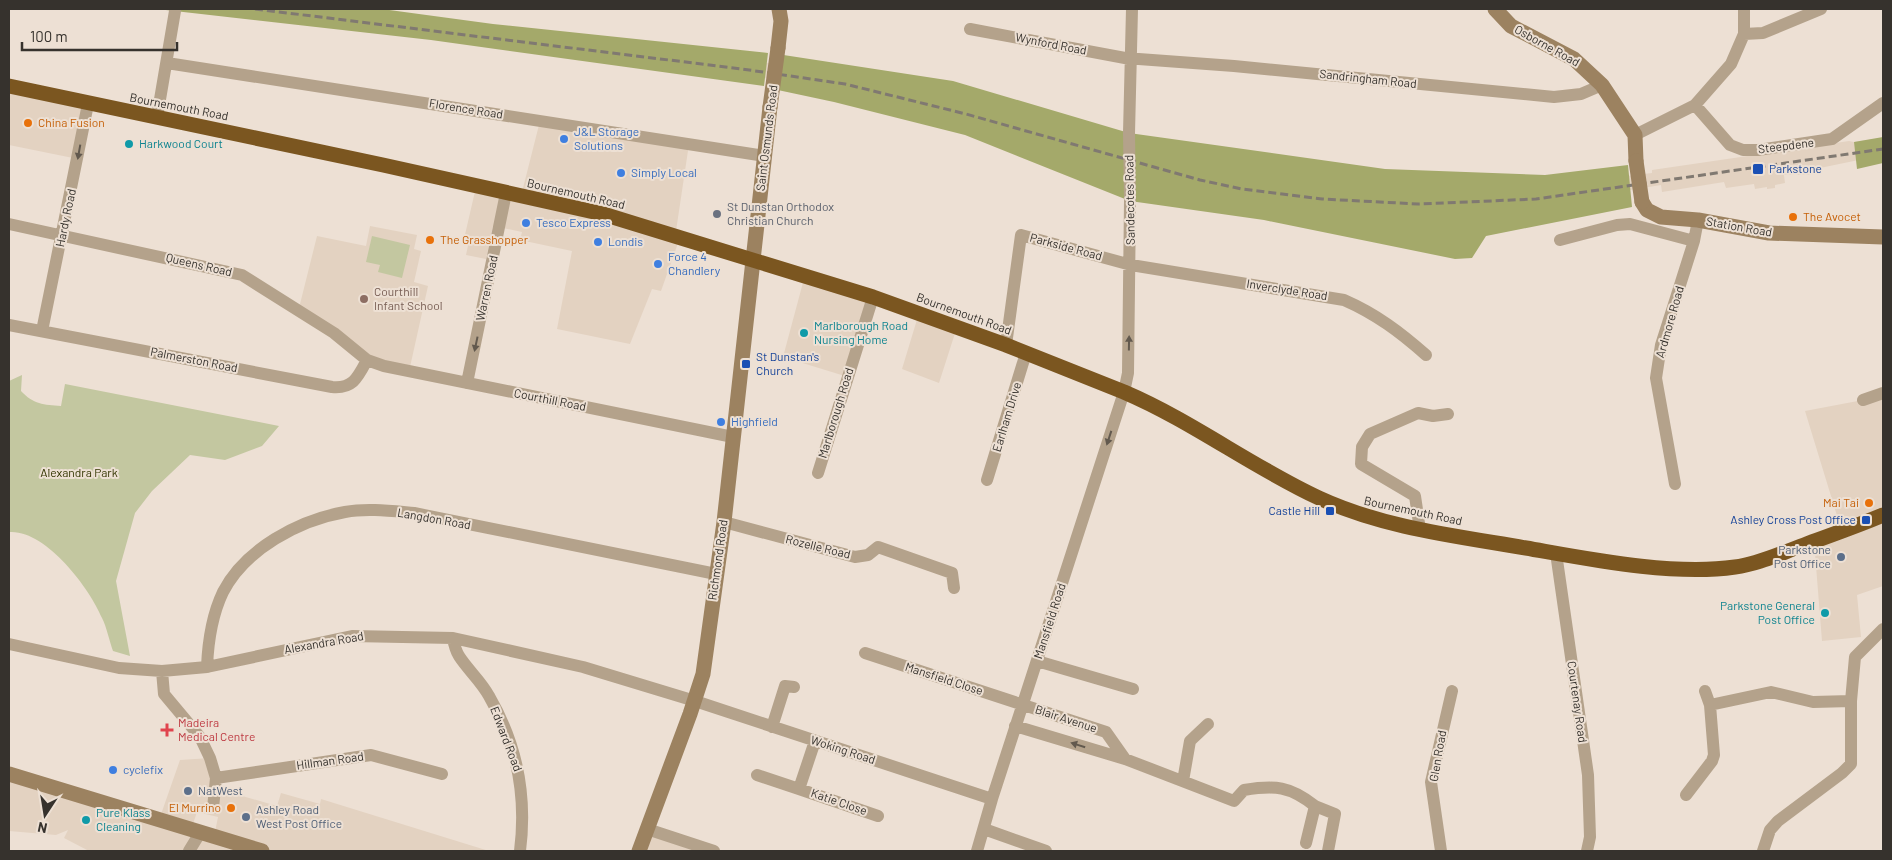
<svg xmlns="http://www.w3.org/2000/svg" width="1892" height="860" font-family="Barlow,sans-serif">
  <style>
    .built { fill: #e3d2c1; fill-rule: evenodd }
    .green { fill: #c3c7a0 }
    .forest { fill: #a4a96a }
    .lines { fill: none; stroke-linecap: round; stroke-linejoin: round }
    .street { stroke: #b4a28b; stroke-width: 12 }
    .secondary { stroke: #9c8260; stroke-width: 15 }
    .highway { stroke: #7b5620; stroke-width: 15 }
    .rail { stroke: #807971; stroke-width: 3; stroke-dasharray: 8 4; stroke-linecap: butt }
    .street-bridge { stroke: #b4a28b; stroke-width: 12 }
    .secondary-bridge { stroke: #9c8260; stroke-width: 15 }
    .oneway { fill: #62594e }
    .food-dot { fill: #e8710a; stroke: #ede0d4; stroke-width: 2 }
    .shop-dot { fill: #3f7fe0; stroke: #ede0d4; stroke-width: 2 }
    .culture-dot { fill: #0f9aa8; stroke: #ede0d4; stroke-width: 2 }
    .transit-dot { fill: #1a4fb4; stroke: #ede0d4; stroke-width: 2 }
    .worship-dot { fill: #6b7280; stroke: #ede0d4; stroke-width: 2 }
    .education-dot { fill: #8d6e63; stroke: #ede0d4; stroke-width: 2 }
    .service-dot { fill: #5c6f8a; stroke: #ede0d4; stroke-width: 2 }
    .health-dot { fill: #e0444e; stroke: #ede0d4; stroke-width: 2 }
    .labels { text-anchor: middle; stroke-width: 4; stroke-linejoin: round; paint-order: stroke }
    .street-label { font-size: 12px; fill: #36322d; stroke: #ede0d4 }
    .food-label { font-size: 12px; fill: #c56008; stroke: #ede0d4; text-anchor: start }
    .shop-label { font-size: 12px; fill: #366cbe; stroke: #ede0d4; text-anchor: start }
    .culture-label { font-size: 12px; fill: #0d838f; stroke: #ede0d4; text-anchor: start }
    .transit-label { font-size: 12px; fill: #164399; stroke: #ede0d4; text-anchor: start }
    .worship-label { font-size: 12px; fill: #5b616d; stroke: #ede0d4; text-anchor: start }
    .education-label { font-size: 12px; fill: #785e54; stroke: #ede0d4; text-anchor: start }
    .park-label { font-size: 12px; fill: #343602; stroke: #ede0d4 }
    .service-label { font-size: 12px; fill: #4e5e75; stroke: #ede0d4; text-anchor: start }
    .health-label { font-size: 12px; fill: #be3a42; stroke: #ede0d4; text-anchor: start }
  </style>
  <rect width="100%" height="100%" fill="#ede0d4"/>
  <path class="built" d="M207,9H329L719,55L825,72L907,90L1212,174L1271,184L1325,190L1440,195L1499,191L1652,173V170L1849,141L1854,142L1883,138V155L1815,169V175H1784L1785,183L1775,185V188L1767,189V187L1755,189L1754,184L1726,188L1724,182L1662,192L1661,185L1545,204L1479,210L1415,211L1357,208L1223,192L1168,179L900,102L796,82Z
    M11,87L88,104L78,159L9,145V97Z
    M540,121L689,144L676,231L677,246L661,291L652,289L630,344L557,329L572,251L520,240L522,232L493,226L486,259L466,255L469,241L464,239L476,187L521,196Z
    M370,226L417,235L414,249L421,251L414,282L428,286L410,367L367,360L298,312L317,236L366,246Z
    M805,275L873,297L848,377L783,357Z
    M919,313L957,327L939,383L902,369Z
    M1883,393V586L1857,595L1861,637L1822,641L1814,541L1842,532L1805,411L1863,400Z
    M210,758L215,788L277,806L281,793L320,804L321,799L489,851H89L64,838L68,830L56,835L9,831V774L159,820L180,760ZM197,812L218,817L214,837L191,830Z
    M647,829L714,851H639Z"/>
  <path class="green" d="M372,236L410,245L402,278L378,272L380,265L366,262Z
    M22,375L21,391C33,404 44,405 61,406L65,384L279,426L262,446L225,460L190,455L152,491L135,513L116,581L130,656L113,651C109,640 107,628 102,618C90,588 45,529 9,532V381Z"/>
  <path class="forest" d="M157,9H382L493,24L768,53L764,86L431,40Z
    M777,54L953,81L1129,133L1385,169L1545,175L1628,165L1632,207L1486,236L1472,258L1455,259L1264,220L1130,201L965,135L834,102L773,89Z
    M1883,137V163L1857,169L1854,142Z"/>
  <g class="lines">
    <path class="street" d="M970,29L1125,58L1234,66L1554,97L1581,94L1602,85
      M1744,34L1763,33L1821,9
      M167,63L765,156
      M1695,105L1730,145L1743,150H1758L1832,139L1883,103
      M157,117L175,11
      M1129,133L1132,9
      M1635,135L1695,105L1731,64L1744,34V9
      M9,224L242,275L334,333L367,360L384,366L733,437
      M1560,240L1617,225L1630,224L1694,241
      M9,325L332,387C353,389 358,377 367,360
      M42,331L88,104
      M1006,345L1021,235L1131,265L1344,300C1376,314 1400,332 1426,355
      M467,383L506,193
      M1863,400L1883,393
      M818,473L873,297
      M987,480L1026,353
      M1675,484L1656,378L1661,345L1694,241L1698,220
      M724,522L855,557L868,555L878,547L952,573L954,588
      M1420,530L1415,496L1361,464L1362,447L1370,434L1418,413L1433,416L1448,414
      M1556,553L1588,775L1590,837L1587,851
      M453,638C454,644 456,651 459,656C468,670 481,681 489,696C517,744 527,796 520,851
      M9,644L119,668L162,671L207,667L352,636L453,638L583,667L695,701L992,799
      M865,653L1106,732L1125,759
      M1037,661L1133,689
      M207,667C208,642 212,615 223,592C245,549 299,520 345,512C367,508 391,511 414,513L716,574
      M162,671L164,694L200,737L210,758L216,778L213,808
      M1705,691L1710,705
      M1015,726L1125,759L1234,801L1244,790C1275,785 1290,786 1315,806
      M772,727L785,686L794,687
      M815,741L799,789L878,816
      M757,775L799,789
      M216,778L371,755L442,774
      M1183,781L1190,741L1208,724
      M1686,795L1712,761L1714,755L1710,705L1771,692L1813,702L1851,701
      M647,829L714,851
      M984,829L1046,851
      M1306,843L1315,806L1335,814L1328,851
      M189,851L200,833
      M977,851L992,799L1124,392L1128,373L1130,201
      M1441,851L1431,782L1452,691
      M1763,851L1770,830L1778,821L1842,773L1851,764V701L1855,657L1883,629"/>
    <path class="secondary" d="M1495,9L1511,26L1574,59L1602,85L1635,135L1636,161
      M778,48L781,21L779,9
      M1642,202L1647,210L1661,217L1698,220L1769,233L1883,237
      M9,774L262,851
      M639,851L690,714L703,674L724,522L770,107"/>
    <path class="highway" d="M9,86L383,165L603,214L873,297L1006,345L1124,392C1192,421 1252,467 1319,498C1384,528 1456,536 1526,548C1589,559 1672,576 1735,567C1759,564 1781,553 1804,545C1831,535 1857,526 1883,515"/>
    <path class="rail" d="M255,9L742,69L845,84L966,114L1200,180L1242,189L1322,199L1418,204L1536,199L1883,149"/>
    <path class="street-bridge" d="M1129,133L1130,201"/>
    <path class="secondary-bridge" d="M770,107L778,48
      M1636,161L1642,202"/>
  </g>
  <defs><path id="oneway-solid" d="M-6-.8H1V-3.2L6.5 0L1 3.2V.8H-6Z" transform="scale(1.25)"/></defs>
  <g class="oneway">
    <use href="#oneway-solid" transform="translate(79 152) rotate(100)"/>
    <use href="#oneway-solid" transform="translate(1129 343) rotate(-89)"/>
    <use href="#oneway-solid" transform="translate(476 344) rotate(102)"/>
    <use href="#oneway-solid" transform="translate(1109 438) rotate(108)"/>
    <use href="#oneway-solid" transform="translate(1078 745) rotate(-163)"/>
  </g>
  <g class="food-dot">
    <circle cx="28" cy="123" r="5"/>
    <circle cx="1793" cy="217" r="5"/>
    <circle cx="430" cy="240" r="5"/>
    <circle cx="1869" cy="503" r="5"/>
    <circle cx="231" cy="808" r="5"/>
  </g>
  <g class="shop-dot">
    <circle cx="564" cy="139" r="5"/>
    <circle cx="621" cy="173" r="5"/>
    <circle cx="526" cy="223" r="5"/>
    <circle cx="598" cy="242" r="5"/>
    <circle cx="658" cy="264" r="5"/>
    <circle cx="721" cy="422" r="5"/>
    <circle cx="113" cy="770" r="5"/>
  </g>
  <g class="culture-dot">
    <circle cx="129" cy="144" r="5"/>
    <circle cx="804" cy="333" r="5"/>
    <circle cx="1825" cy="613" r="5"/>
    <circle cx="86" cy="820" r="5"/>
  </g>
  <g class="transit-dot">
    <rect x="1752" y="163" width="12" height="12" rx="2.5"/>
    <rect x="741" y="359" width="10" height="10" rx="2.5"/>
    <rect x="1325" y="506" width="10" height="10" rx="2.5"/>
    <rect x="1861" y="515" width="10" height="10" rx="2.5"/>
  </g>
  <circle class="worship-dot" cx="717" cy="214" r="5"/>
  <circle class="education-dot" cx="364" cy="299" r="5"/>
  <g class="service-dot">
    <circle cx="1841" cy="557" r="5"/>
    <circle cx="188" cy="791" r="5"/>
    <circle cx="246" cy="817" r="5"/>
  </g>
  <path class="health-dot" d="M164.5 722.5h5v5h5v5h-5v5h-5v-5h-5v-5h5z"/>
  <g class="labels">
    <g class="street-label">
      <text transform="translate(1051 44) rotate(11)" y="4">Wynford Road</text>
      <text transform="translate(1547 46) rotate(29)" y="4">Osborne Road</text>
      <text transform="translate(1368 79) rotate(6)" y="4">Sandringham Road</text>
      <text transform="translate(179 107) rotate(11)" y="4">Bournemouth Road</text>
      <text transform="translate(466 109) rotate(9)" y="4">Florence Road</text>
      <text transform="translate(767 138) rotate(-83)" y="4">Saint Osmunds Road</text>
      <text transform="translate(1786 146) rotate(-7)" y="4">Steepdene</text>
      <text transform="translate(576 194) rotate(13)" y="4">Bournemouth Road</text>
      <text transform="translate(1130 200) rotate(-91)" y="4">Sandecotes Road</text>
      <text transform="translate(66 218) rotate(-78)" y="4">Hardy Road</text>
      <text transform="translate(1739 227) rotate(10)" y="4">Station Road</text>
      <text transform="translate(1066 247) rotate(15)" y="4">Parkside Road</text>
      <text transform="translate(199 265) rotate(13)" y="4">Queens Road</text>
      <text transform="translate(487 288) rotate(-78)" y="4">Warren Road</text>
      <text transform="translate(1287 290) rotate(9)" y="4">Inverclyde Road</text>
      <text transform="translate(964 314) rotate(20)" y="4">Bournemouth Road</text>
      <text transform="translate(1670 322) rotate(-74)" y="4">Ardmore Road</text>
      <text transform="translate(194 360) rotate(11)" y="4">Palmerston Road</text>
      <text transform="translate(550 400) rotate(11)" y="4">Courthill Road</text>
      <text transform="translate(836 413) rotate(-73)" y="4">Marlborough Road</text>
      <text transform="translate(1007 417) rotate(-73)" y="4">Earlham Drive</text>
      <text transform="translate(1413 511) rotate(12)" y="4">Bournemouth Road</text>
      <text transform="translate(434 519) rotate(10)" y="4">Langdon Road</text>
      <text transform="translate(818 547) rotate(14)" y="4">Rozelle Road</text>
      <text transform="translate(718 560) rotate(-82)" y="4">Richmond Road</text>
      <text transform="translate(1050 621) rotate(-72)" y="4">Mansfield Road</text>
      <text transform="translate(324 643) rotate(-10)" y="4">Alexandra Road</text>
      <text transform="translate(944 679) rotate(18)" y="4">Mansfield Close</text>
      <text transform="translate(1577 702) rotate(82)" y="4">Courtenay Road</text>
      <text transform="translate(1066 719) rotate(18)" y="4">Blair Avenue</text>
      <text transform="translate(506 739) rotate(69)" y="4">Edward Road</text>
      <text transform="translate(843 750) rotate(18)" y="4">Woking Road</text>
      <text transform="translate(1438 756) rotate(-80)" y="4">Glen Road</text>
      <text transform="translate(330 761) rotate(-8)" y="4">Hillman Road</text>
      <text transform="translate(839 802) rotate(19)" y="4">Katie Close</text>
    </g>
    <g class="food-label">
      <text x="38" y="127">China Fusion</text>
      <text x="1803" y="221">The Avocet</text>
      <text x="440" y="244">The Grasshopper</text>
      <text x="1859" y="507" text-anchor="end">Mai Tai</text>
      <text x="221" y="812" text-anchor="end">El Murrino</text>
    </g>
    <g class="shop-label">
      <text x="574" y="136">J&amp;L Storage<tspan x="574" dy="14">Solutions</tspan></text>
      <text x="631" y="177">Simply Local</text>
      <text x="536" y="227">Tesco Express</text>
      <text x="608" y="246">Londis</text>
      <text x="668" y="261">Force 4<tspan x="668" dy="14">Chandlery</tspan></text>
      <text x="731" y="426">Highfield</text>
      <text x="123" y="774">cyclefix</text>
    </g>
    <g class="culture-label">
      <text x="139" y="148">Harkwood Court</text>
      <text x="814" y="330">Marlborough Road<tspan x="814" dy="14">Nursing Home</tspan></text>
      <text x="1815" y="610" text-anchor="end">Parkstone General<tspan x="1815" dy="14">Post Office</tspan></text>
      <text x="96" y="817">Pure Klass<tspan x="96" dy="14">Cleaning</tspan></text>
    </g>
    <g class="transit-label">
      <text x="1769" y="173">Parkstone</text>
      <text x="756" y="361">St Dunstan's<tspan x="756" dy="14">Church</tspan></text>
      <text x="1320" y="515" text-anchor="end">Castle Hill</text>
      <text x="1856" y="524" text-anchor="end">Ashley Cross Post Office</text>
    </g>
    <g class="worship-label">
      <text x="727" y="211">St Dunstan Orthodox<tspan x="727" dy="14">Christian Church</tspan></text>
    </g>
    <g class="education-label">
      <text x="374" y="296">Courthill<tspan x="374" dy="14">Infant School</tspan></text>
    </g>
    <g class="park-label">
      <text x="79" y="477">Alexandra Park</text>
    </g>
    <g class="service-label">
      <text x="1831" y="554" text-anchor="end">Parkstone<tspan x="1831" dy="14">Post Office</tspan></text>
      <text x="198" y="795">NatWest</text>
      <text x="256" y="814">Ashley Road<tspan x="256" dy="14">West Post Office</tspan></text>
    </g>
    <g class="health-label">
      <text x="178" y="727">Madeira<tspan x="178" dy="14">Medical Centre</tspan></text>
    </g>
  </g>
  <rect width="1892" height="860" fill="none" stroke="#36322d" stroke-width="20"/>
  <g transform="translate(45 815) rotate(192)" stroke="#ede0d4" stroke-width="4" paint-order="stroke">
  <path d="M0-4L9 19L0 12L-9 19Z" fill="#36322d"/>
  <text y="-8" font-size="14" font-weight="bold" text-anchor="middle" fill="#36322d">N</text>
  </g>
  <path d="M22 42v8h155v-8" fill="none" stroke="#36322d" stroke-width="2.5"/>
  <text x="30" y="42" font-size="15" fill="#36322d" stroke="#ede0d4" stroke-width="4" paint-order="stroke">100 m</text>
</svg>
